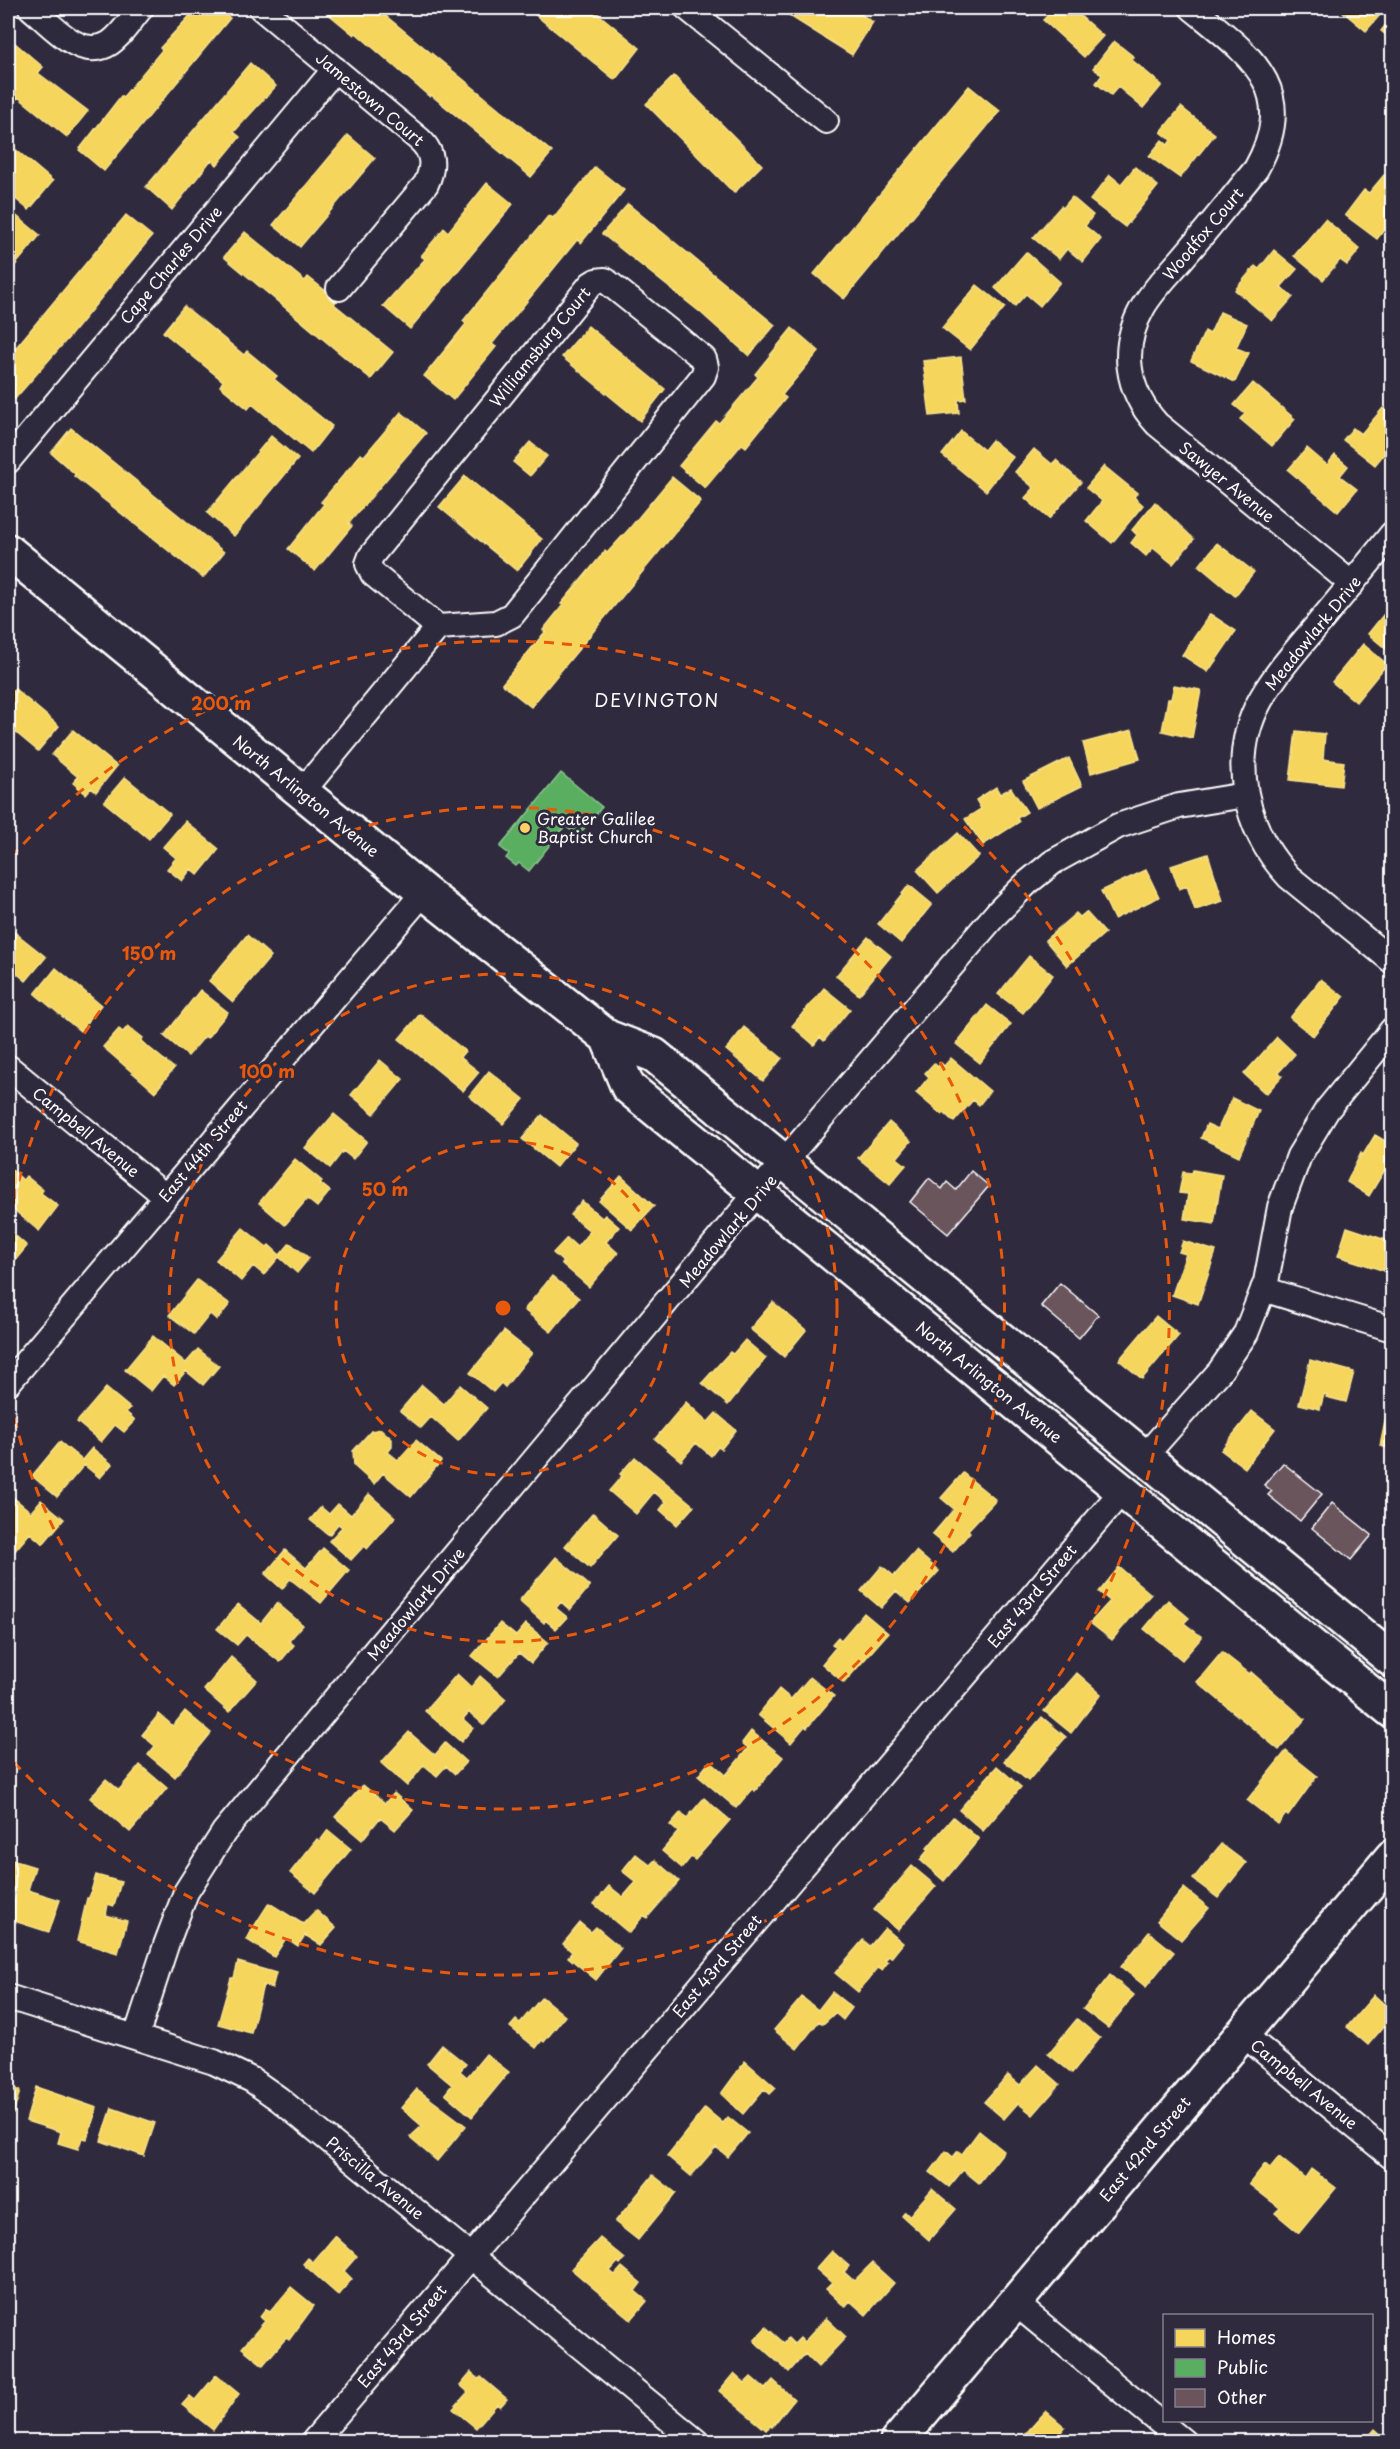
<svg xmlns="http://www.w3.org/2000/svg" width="1400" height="2449" font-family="'Playpen Sans',sans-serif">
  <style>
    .homes { fill: #f6d55c; stroke: #f9e28d; stroke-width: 1.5 }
    .public { fill: #5aae61; stroke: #8cc690; stroke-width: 1.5 }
    .building { fill: #6b545b; stroke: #fff; stroke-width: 1.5 }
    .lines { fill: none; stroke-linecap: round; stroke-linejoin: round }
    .street-casing { stroke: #fff; stroke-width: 28 }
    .secondary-casing { stroke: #fff; stroke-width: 38 }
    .street { stroke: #2f2a3d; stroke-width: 24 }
    .secondary { stroke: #2f2a3d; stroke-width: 33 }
    .ring { fill: none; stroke: #e8590c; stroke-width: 3; stroke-dasharray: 10 8 }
    .poi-dot { fill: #ffd166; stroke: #2f2a3d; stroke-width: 2 }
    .labels { text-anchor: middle; stroke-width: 6; stroke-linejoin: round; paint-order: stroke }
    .street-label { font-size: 16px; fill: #fff; stroke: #2f2a3d }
    .poi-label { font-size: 16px; fill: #fff; stroke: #2f2a3d; text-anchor: start }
    .neighbourhood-label { font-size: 18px; letter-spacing: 1.5px; fill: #fff; stroke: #2f2a3d }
    .centre { fill: #e8590c; stroke: #2f2a3d; stroke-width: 3 }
    .ring-label { font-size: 18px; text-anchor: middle; font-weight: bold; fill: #e8590c; stroke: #2f2a3d; stroke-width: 6; stroke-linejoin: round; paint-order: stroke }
  </style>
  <rect width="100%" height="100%" fill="#2f2a3d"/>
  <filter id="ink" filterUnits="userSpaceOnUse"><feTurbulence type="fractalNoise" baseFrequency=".0167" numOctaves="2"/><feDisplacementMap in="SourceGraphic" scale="12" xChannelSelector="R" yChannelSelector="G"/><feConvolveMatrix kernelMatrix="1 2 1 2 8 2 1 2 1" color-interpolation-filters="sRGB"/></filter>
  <g filter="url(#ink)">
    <path class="homes" d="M197,8H218L230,18L104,171L79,150L121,96L123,97L162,50L160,48Z
      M323,8H376L552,152L531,177L431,95L430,97L356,33L354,35L326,12L327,11Z
      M527,8H591L640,48L615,80Z
      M777,8H851L873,22L852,55Z
      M1017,8H1035L1028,16Z
      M1055,8L1069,9L1071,8L1103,36L1084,57L1043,20Z
      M1346,8H1386L1366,31L1342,11Z
      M1392,17V40L1381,31Z
      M1114,41L1134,57L1132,60L1162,85L1143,108L1118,87L1111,95L1096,83L1102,75L1093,68Z
      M15,43L43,67L38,73L88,111L67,137L18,97L15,101L8,95V49Z
      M250,63L276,86L234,132L240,137L217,165L211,160L172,210L146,187Z
      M674,76L762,165L734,193L646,104Z
      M969,86L1000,111L844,299L814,274Z
      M1181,107L1215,134L1180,178L1149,156L1162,140L1168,145L1171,140L1161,132Z
      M348,135L375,158L300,247L273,225Z
      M8,143L53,181L29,210L8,193Z
      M595,167L624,190L581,243L577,240L492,344L496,347L453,400L424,376L466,324L463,321L549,215L553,218Z
      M1135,167L1158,186L1125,227L1090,200L1110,175L1121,184Z
      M1384,175L1392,181V220L1377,239L1345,215L1364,190L1369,193Z
      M487,183L513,204L410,329L383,306L425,259L421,256L444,228L448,232Z
      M1072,197L1093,215L1085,226L1101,239L1083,262L1067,249L1059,259L1033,238L1061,206L1063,208Z
      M628,204L775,325L749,356L700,312L602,234Z
      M13,213L40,235L8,274V219Z
      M126,215L152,236L70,336L14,400L8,394V357Z
      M1325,219L1360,249L1347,265L1340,260L1323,280L1294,256Z
      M245,232L305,281L308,277L337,300L334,304L393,352L371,379L224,257Z
      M1274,250L1297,269L1281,287L1293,297L1272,321L1235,290L1255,266L1259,269Z
      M1026,252L1060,282L1040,306L1026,294L1015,306L995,288Z
      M977,285L1005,307L970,350L942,328Z
      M184,306L244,355L247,351L277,376L274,379L332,426L311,453L252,404L248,409L220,386L223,381L163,332Z
      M1220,312L1247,324L1236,348L1249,353L1235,382L1191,361L1205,331L1210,334Z
      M588,326L665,389L640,421L562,357Z
      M792,328L819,351L782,395L786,398L746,447L742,444L705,488L679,466L716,421L719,423L758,377L755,374Z
      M961,357L966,399L958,400L959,413L930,416L923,361Z
      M1253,383L1295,419L1272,446L1240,419L1245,414L1234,405Z
      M1383,408L1392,416V454L1389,458L1384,454L1375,465L1343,440L1353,428L1361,434Z
      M401,412L426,433L349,523L352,526L315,571L288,549L324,504L321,502L361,454L364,456Z
      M71,428L224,552L203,578L74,476L75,474L51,453Z
      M961,431L984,450L992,440L1013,457L986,491L942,455Z
      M271,436L298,459L234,536L207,513Z
      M530,442L547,456L530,476L513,462Z
      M1307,448L1327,465L1335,455L1348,466L1340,476L1357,489L1338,512L1288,470Z
      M1034,449L1052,464L1056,460L1081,482L1049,519L1025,498L1034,488L1015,472Z
      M1104,466L1137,493L1134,497L1143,505L1112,543L1086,521L1102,501L1086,488Z
      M465,476L542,539L517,571L439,507Z
      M672,477L701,501L531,707L502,684L545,632L543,630L563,605L561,604L605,551L607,553L629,529Z
      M1155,502L1194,539L1173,564L1153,548L1146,556L1131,543L1137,535L1132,530Z
      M1217,543L1254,572L1235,596L1199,566Z
      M1392,604V654L1368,634Z
      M1210,614L1236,631L1208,672L1182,655Z
      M1363,644L1387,664L1356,702L1332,682Z
      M1174,685L1201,690L1192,738L1162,731L1168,699H1171Z
      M15,689L59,726L38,751L8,726V698Z
      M73,730L117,766L96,792L91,788L86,794L73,783L78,777L52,755Z
      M1132,730L1140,759L1091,773L1083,743Z
      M1296,731L1325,734L1323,759L1344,762L1341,786L1290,780Z
      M1069,758L1082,786L1037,808L1023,781Z
      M125,777L170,814L149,839L104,802Z
      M996,787L1000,794L1011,788L1027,812L1017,818L1019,822L983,845L965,819L981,809L976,800Z
      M185,821L219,849L198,875L191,869L182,881L167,869L176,858L163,847Z
      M958,833L979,856L938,893L917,870Z
      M1208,854L1223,901L1195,910L1187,886L1179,889L1171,866Z
      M1146,870L1159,897L1114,919L1101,891Z
      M909,885L932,904L901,943L878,924Z
      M1086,912L1105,933L1067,966L1045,940L1076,913L1080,917Z
      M8,927L46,957L26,981L8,966Z
      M247,935L271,956L233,1002L209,981Z
      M868,937L891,956L859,995L836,976Z
      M1029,956L1053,975L1023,1013L998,994Z
      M56,968L101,1005L80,1031L35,994Z
      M1321,979L1344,997L1313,1036L1290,1018Z
      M824,988L850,1009L824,1041L820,1037L814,1045L792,1026Z
      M200,990L228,1012L207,1038L205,1036L188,1056L164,1036Z
      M987,1005L1011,1024L980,1063L956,1044Z
      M420,1014L465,1051L460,1057L479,1072L463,1091L399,1039Z
      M128,1026L143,1038L141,1041L174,1068L155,1092L103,1047L119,1029L123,1032Z
      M744,1027L782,1058L763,1081L726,1050Z
      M1277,1037L1295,1054L1279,1072L1282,1076L1266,1094L1244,1074Z
      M951,1058L990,1091L979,1105L973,1100L954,1122L944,1113L942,1115L916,1093L929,1077L925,1073L934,1063L938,1067L941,1063L944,1066Z
      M380,1060L403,1079L374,1114L351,1095Z
      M489,1071L524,1099L503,1124L469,1096Z
      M1232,1098L1259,1111L1239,1156L1201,1138L1207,1124L1218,1129Z
      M334,1114L367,1141L353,1159L343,1151L330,1168L305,1148Z
      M542,1115L576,1143L556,1167L522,1139Z
      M889,1122L911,1141L897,1158L906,1165L890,1184L858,1158Z
      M1375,1135L1392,1145V1158L1369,1196L1347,1182L1361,1153L1363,1155Z
      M295,1159L322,1181L320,1183L330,1191L317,1207L307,1199L285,1225L259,1203Z
      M11,1169L23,1180L26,1176L43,1190L41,1193L58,1206L39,1231L8,1205V1173Z
      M1193,1170L1222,1175L1214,1224L1184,1219L1188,1194L1179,1193L1183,1172L1192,1173Z
      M621,1176L654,1206L632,1230L599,1201Z
      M582,1201L602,1218L605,1215L619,1227L606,1242L618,1253L589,1287L562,1264L564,1263L553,1253L567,1238L577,1247L590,1231L570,1215Z
      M1347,1227L1392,1242V1249L1385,1271L1338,1256Z
      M243,1228L267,1247L269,1245L280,1255L290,1243L309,1258L297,1273L279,1257L264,1275L253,1266L241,1281L216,1260Z
      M8,1229L27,1246L8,1269Z
      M1183,1241L1216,1251L1198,1304L1172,1295L1186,1254L1179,1252Z
      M552,1276L579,1298L551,1332L524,1310Z
      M197,1280L230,1304L217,1320L210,1314L194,1334L169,1315Z
      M773,1302L806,1330L784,1357L750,1329Z
      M1156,1316L1179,1335L1142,1379L1119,1360Z
      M504,1331L532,1353L505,1387L501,1383L493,1392L470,1373Z
      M153,1336L186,1363L198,1349L219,1366L203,1385L186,1371L174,1385L163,1376L151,1391L125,1370Z
      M745,1340L766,1358L728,1405L702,1383L730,1352L733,1354Z
      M1310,1360L1354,1372L1346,1402L1326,1397L1327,1395L1324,1394L1320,1409L1299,1404Z
      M422,1385L444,1404L460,1385L487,1408L458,1441L431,1417L421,1428L400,1411Z
      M106,1388L130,1408L126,1412L135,1420L124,1432L115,1425L101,1442L77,1422Z
      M686,1402L708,1422L716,1413L736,1430L721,1449L718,1447L711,1456L696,1443L681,1461L655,1439Z
      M1252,1411L1275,1429L1245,1468L1221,1450Z
      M1386,1417L1392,1418V1449L1380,1446Z
      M381,1429L392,1439V1447L388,1452L398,1460L416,1440L441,1461L411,1497L383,1473L374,1484L354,1466L353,1451L371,1431Z
      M60,1442L82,1460L92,1448L112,1464L100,1478L84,1465L57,1497L32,1476Z
      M635,1457L694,1506L677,1525L660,1510L666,1502L654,1492L636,1514L609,1491L622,1476L620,1474Z
      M963,1473L996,1500L968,1530L970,1532L953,1552L932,1535L954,1509L941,1498Z
      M369,1494L395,1517L367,1549L364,1546L351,1560L329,1541L342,1527L338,1524L329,1535L310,1520L321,1507L329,1514L338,1504L351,1515Z
      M14,1498L31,1512L41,1500L64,1519L43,1544L30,1533L13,1553L8,1549V1506Z
      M593,1513L618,1535L590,1568L565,1546Z
      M323,1548L349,1570L321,1603L290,1579L282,1589L265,1574L285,1550L306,1568Z
      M916,1551L939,1571L910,1603L896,1591L881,1608L861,1591L882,1566L894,1576Z
      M556,1557L590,1586L570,1610L561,1602L556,1608L567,1617L556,1629L545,1620L544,1623L519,1601Z
      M1119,1567L1151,1594L1112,1640L1090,1623L1110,1601L1099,1592Z
      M8,1574L15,1580L8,1589Z
      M1168,1600L1189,1618L1184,1623L1202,1637L1182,1660L1144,1629Z
      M277,1603L303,1625L289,1641L294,1645L280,1662L246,1635L237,1645L217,1629L238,1604L261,1623Z
      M864,1613L888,1633L844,1683L822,1664L836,1647L832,1644L838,1637L841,1640Z
      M500,1623L516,1636L526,1624L548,1642L531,1663L519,1653L498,1677L472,1656Z
      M1222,1652L1250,1674L1251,1672L1305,1719L1279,1750L1197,1682Z
      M231,1657L257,1680L229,1712L204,1690Z
      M1077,1673L1101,1694L1071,1733L1044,1711Z
      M457,1674L471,1687L480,1676L506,1699L484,1725L469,1712L463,1719L473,1728L461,1742L425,1711Z
      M810,1677L834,1696L807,1728L805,1726L791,1743L758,1715L779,1689L791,1699Z
      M185,1711L211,1733L175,1777L148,1755L155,1746L142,1735L159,1714L173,1726Z
      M1042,1717L1066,1737L1028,1781L1004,1761Z
      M751,1731L783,1757L755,1791L752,1789L736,1808L698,1776L710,1761L726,1775L748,1748L742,1743Z
      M409,1732L435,1755L445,1743L466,1762L455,1774L446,1766L437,1776L424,1765L407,1786L381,1763Z
      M1286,1751L1317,1776L1288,1816L1286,1814L1278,1824L1247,1800Z
      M140,1765L167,1788L130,1832L90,1798L106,1779L119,1790Z
      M997,1766L1021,1787L983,1831L959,1810Z
      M363,1785L385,1803L394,1793L413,1810L395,1830L380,1818L362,1840L335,1817Z
      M704,1798L730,1820L695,1860L691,1857L682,1868L662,1851L678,1832L670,1825L681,1812L687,1818Z
      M953,1817L979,1839L944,1881L920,1860L929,1849L927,1848Z
      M328,1830L351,1849L315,1893L290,1873L317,1839L320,1841Z
      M1221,1844L1246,1863L1218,1898L1193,1879Z
      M636,1854L650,1865L655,1860L679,1881L647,1918L644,1915L629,1933L594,1904L609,1886L623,1897L636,1882L622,1871Z
      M12,1860L35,1867L28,1890L60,1900L49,1932L8,1919L17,1892L8,1889V1872Z
      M912,1866L936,1886L898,1930L874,1910Z
      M96,1875L121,1882L114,1906L108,1904L106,1915L127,1921L118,1953L77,1941L87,1898H89Z
      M1184,1888L1209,1908L1181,1940L1157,1921Z
      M269,1903L303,1924L316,1910L336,1928L321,1945L305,1935L298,1946L286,1938L274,1957L246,1939Z
      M580,1923L591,1932L596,1927L621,1948L596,1980L568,1957L572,1952L563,1944Z
      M885,1928L903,1943L891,1958L889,1956L885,1960L888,1962L882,1970L878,1968L858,1992L835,1973L863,1940L870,1946Z
      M1149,1932L1174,1952L1146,1987L1121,1967Z
      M238,1962L276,1973L272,1988L263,1985L251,2033L218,2024L231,1978H234Z
      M1110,1975L1134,1995L1108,2028L1083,2009Z
      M832,1992L852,2008L843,2020L835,2013L823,2024L819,2021L797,2049L774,2030L802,1997L818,2010Z
      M1374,1995L1392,2011V2031L1385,2025L1368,2045L1347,2027Z
      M542,1997L565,2016L544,2042L542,2040L536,2048L510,2027L516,2020L520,2023Z
      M1077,2019L1100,2038L1072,2073L1048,2054Z
      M442,2045L466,2064L460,2071L467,2077L486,2054L509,2072L472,2117L445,2094L452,2085L427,2064Z
      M745,2061L776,2088L770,2094L764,2089L743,2114L721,2094Z
      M1038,2065L1060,2084L1033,2115L1018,2103L1004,2119L984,2102L1008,2075L1020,2085Z
      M8,2086L20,2091L13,2114L8,2112Z
      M36,2087L97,2108L87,2139L82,2138L78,2149L58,2143L61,2132L26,2121Z
      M417,2089L466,2126L437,2161L411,2139L410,2137L422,2126L401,2108Z
      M112,2108L155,2123L144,2156L101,2141Z
      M705,2108L723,2123L728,2117L748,2133L728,2157L716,2147L691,2176L667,2156Z
      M979,2131L1004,2151L979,2183L963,2170L949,2187L930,2172L946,2151L953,2157L958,2151L962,2154Z
      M1279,2157L1305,2178L1311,2169L1336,2188L1299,2233L1275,2213L1280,2208L1249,2184L1265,2164L1270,2168Z
      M653,2175L676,2193L638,2240L615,2222Z
      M932,2189L956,2209L929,2240L902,2216L905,2212L909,2216Z
      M335,2236L357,2256L344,2271L352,2279L338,2295L303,2264L308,2258L313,2262Z
      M600,2238L625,2259L620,2264L618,2262L610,2271L615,2275L622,2267L641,2283L635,2291L647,2301L631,2320L571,2269Z
      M832,2251L849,2266L844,2272L854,2281L872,2263L894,2283L866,2315L850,2301L845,2307L826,2289L832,2283L816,2269Z
      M291,2287L314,2306L289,2340L286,2338L263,2365L242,2348L265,2321L260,2317L266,2309L270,2312Z
      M826,2318L846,2337L818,2367L805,2354L789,2372L754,2341L766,2327L784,2343L788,2338L794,2344L800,2338L804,2342Z
      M471,2372L479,2379L481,2377L507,2399L500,2407L497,2404L476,2428L453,2409L468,2392L460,2385Z
      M734,2373L745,2383L751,2377L765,2389L773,2380L794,2399L772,2427L770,2426L766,2430L719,2391Z
      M216,2375L239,2394L213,2430L182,2405L190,2396L195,2400Z
      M1046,2411L1065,2427L1053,2442H1018Z
      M1375,2429L1389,2442H1364Z"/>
    <path class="public" d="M561,773L602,807L578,836L565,826L529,871L519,863L516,866L506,858L509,854L500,847Z"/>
    <path class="building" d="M971,1171L989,1186L948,1234L910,1202L929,1178L942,1189L947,1182L956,1190Z
      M1060,1283L1098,1315L1079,1338L1041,1306Z
      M1283,1463L1322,1494L1300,1521L1268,1495L1272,1491L1264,1485Z
      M1332,1503L1372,1535L1351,1560L1312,1528Z"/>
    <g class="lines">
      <g class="street-casing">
        <path id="street" d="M31,8C51,24 81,62 110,43C122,35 132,18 141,8
          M261,8L420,140C434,153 434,167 426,184L339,288
          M687,8L826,121
          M1192,8C1249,55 1301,88 1256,169C1233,197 1210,226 1186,254C1172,271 1154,288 1143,307C1120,347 1126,390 1157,424L1352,584
          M605,280L704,359L706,367L703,376L512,615L496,623L438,627L373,574L368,564L371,556L591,284L596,281Z
          M8,461L335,69
          M1392,534C1368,564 1344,593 1319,623C1299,647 1277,671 1261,699C1228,758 1244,829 1289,877L1392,961
          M302,792L438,627
          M8,1067L165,1196
          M1263,1289L1392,1329
          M8,1383L424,892
          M1144,1457L1220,1371L1246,1333L1266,1282L1280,1207L1299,1156L1327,1110L1392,1030
          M8,1997L214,2062L252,2080L279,2099L697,2442
          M1243,2034L1392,2157
          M136,2037L166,1945L186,1892L224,1832L758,1192L996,914L1027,883L1053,862L1118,826L1179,806L1245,795
          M1015,2303L1184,2442
          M313,2442L1122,1491"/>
      </g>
      <g class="secondary-casing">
        <path id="secondary" d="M8,551L424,892L607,1037L654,1055L1392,1660
          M607,1037L628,1087L1392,1711
          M897,2442L1392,1857"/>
      </g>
      <use href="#street" class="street"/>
      <use href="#secondary" class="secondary"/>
    </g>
  </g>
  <g class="ring">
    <circle cx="503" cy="1308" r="167"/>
    <circle cx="503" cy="1308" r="334"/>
    <path d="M8 1234A501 501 0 1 1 8 1382"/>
    <path d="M11 857A667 667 0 1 1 11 1759"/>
  </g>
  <circle class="poi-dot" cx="525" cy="828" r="6"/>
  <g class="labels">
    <g class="street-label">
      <text transform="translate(370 99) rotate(40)" y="6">Jamestown Court</text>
      <text transform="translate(1203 234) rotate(-50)" y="6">Woodfox Court</text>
      <text transform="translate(171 265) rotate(-50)" y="6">Cape Charles Drive</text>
      <text transform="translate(540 347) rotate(-51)" y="6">Williamsburg Court</text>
      <text transform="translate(1227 482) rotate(39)" y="6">Sawyer Avenue</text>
      <text transform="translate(1313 633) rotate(-51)" y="6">Meadowlark Drive</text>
      <text transform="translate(306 796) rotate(39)" y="6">North Arlington Avenue</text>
      <text transform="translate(86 1132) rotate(39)" y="6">Campbell Avenue</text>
      <text transform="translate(203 1151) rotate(-50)" y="6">East 44th Street</text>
      <text transform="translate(728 1231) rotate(-50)" y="6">Meadowlark Drive</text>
      <text transform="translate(989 1382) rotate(39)" y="6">North Arlington Avenue</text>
      <text transform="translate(1032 1596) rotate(-50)" y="6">East 43rd Street</text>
      <text transform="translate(416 1604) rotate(-50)" y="6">Meadowlark Drive</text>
      <text transform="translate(717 1966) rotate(-50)" y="6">East 43rd Street</text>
      <text transform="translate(1304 2084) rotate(39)" y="6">Campbell Avenue</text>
      <text transform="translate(1145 2149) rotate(-50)" y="6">East 42nd Street</text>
      <text transform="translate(375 2178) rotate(39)" y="6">Priscilla Avenue</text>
      <text transform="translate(402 2336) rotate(-50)" y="6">East 43rd Street</text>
    </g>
    <g class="poi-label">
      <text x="537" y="825">Greater Galilee<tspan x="537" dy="18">Baptist Church</tspan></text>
    </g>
    <g class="neighbourhood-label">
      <text x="657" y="707">DEVINGTON</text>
    </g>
  </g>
  <circle cx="503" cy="1308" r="9" class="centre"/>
  <g class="ring-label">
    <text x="221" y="710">200 m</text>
    <text x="149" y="960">150 m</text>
    <text x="267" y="1078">100 m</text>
    <text x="385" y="1196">50 m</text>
  </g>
  <rect width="1400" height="2449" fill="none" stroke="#2f2a3d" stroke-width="30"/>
  <rect x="15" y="15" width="1370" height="2419" fill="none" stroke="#fff" stroke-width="2" filter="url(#ink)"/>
  <rect x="1163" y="2314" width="210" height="108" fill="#2f2a3d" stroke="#827f8b" stroke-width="1.5"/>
  <rect x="1175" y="2329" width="30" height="18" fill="#f6d55c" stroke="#827f8b" stroke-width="1.5"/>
  <text x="1217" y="2344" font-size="18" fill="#ffffff">Homes</text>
  <rect x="1175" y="2359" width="30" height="18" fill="#5aae61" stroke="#827f8b" stroke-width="1.5"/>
  <text x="1217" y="2374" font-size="18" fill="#ffffff">Public</text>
  <rect x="1175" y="2389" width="30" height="18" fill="#6b545b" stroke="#827f8b" stroke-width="1.5"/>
  <text x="1217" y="2404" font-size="18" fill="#ffffff">Other</text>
</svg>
